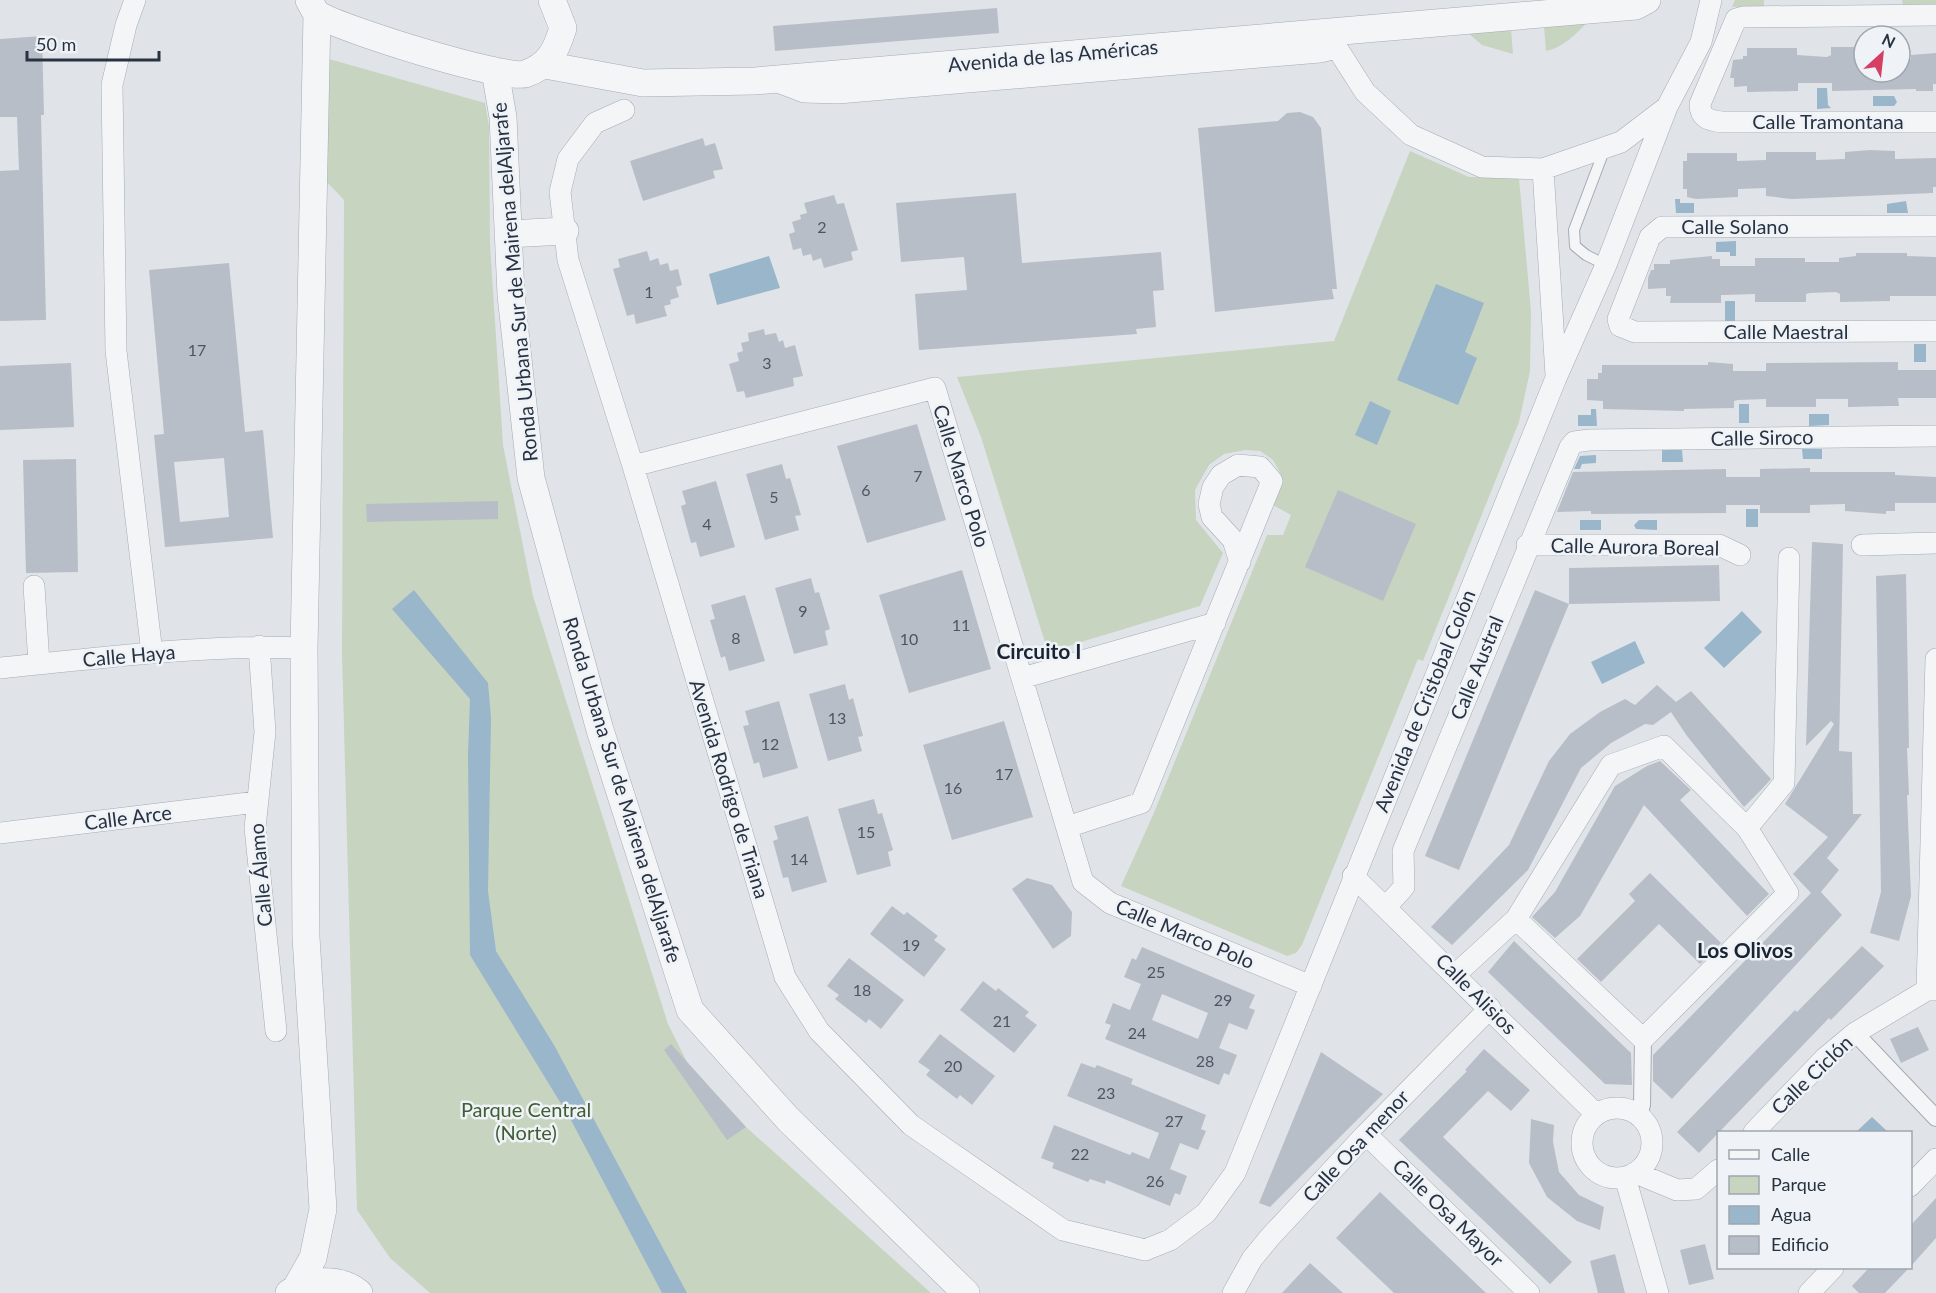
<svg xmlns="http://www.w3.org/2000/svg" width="1936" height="1293" font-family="Lato,sans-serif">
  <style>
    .green { fill: #c7d4c0 }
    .water { fill: #99b6cb }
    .building { fill: #b7bec7; fill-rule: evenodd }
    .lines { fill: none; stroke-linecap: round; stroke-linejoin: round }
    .service-casing { stroke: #a5abb4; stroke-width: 12 }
    .pedestrian-casing { stroke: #a5abb4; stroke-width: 18 }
    .minor-casing { stroke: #a5abb4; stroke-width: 22 }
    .tertiary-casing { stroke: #a5abb4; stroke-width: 28 }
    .service { stroke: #f3f5f7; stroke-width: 10 }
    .pedestrian { stroke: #f3f5f7; stroke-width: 16 }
    .minor { stroke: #f3f5f7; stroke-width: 21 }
    .tertiary { stroke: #f3f5f7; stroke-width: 27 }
    .labels { text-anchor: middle; stroke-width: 5; stroke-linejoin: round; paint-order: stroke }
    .number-label { font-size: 16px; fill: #4c5663 }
    .street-label { font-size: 20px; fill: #283342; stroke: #eff3f7 }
    .park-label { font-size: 20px; fill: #405e34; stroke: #eff3f7 }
    .neighbourhood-label { font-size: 21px; font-weight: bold; fill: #1a2432; stroke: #eff3f7 }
  </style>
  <rect width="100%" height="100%" fill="#e0e4e9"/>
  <path class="green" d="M1735,0H1764V6L1732,7Z
    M1902,0H1936V5H1903Z
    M1588,21C1577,34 1562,48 1546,51L1544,27Z
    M1511,29L1513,54L1482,45L1468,33Z
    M329,59L485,103L489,126L490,244L503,445L533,596L668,1024L687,1062L746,1127L931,1293H430L390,1258L357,1210L342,654L344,200L325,180Z
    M1410,151L1469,177L1519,178L1531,311L1530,371L1519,422L1423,661L1418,659L1302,945L1296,953L1287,956L1121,886L1153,815L1267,535H1283L1291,515L1273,505L1283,478L1273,460L1260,451L1245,450L1224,454L1209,465L1195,490L1196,520L1223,553L1200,606L1048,652L981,437L957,377L1334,341Z"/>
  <path class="water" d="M1817,88H1827L1828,105L1831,108L1817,109Z
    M1873,96H1894L1897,102L1894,106H1873Z
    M1675,199H1680V203H1694V213H1676Z
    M1906,201L1908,213H1887V204Z
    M1736,241V256H1730V252H1716V242Z
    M769,256L780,288L717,305L709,274Z
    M1436,284L1484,303L1465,352L1477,358L1458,405L1397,380Z
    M1725,301H1735V321H1725Z
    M1914,344H1926V362H1914Z
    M1370,401L1391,411L1377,445L1355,435Z
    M1739,404H1749V423H1739Z
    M1591,409H1596L1597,426H1578V415H1591Z
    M1809,414H1829V425L1809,426Z
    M1802,449H1822V459H1803Z
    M1662,450H1682L1683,462H1662Z
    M1596,455V463L1582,464L1580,469H1574L1580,456Z
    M1746,509H1758V527H1746Z
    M1580,520H1601V530H1580Z
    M1639,520H1657V530L1636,529L1634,525Z
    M414,590L488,683L491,718L488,891L496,951L554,1045L687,1293H662L571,1120L470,955L468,755L470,699L392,609Z
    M1742,611L1762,632L1724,668L1704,648Z
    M1635,641L1645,663L1602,684L1591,662Z
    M1872,1117L1888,1132H1856Z"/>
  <path class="building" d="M997,8L999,33L775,51L773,26Z
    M42,36L44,115H41L46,320L0,321V171L19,170L17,117H0V39Z
    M1831,47H1864V72H1900V59H1911V55L1936,53V84H1933V91H1916V89L1832,91V83H1798V91L1747,92V86L1734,87V78H1730L1733,60L1743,59V56H1747V48H1797V55L1827,57L1831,55Z
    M1300,112L1313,117L1321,128L1337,289H1332L1334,299L1215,312L1198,128L1278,121L1287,113Z
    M703,138L705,146L715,143L723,169L713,171L715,178L643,201L630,161Z
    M1870,150L1895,151V159L1936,158V187H1933V193L1792,199L1766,196V188L1738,189V197L1696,199L1687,197V189H1683V161H1687V153H1737V161L1766,160V152H1816V160L1845,159V152Z
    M1016,193L1022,263L1161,252L1164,290L1153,291L1156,327L1136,329L1137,334L919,350L915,294L967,290L964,257L901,262L896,203Z
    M834,195L837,204L844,203L858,250L851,252L853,260L824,268L821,258L813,261L811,254L803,256L801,248L793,250L789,234L795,232L792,222L801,219L800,215L807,213L804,203Z
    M647,251L650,261L658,258L660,265L668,263L670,271L678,269L682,285L676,287L679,297L670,300L671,304L664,306L667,316L636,324L634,314L627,316L613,269L620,267L618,259Z
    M1856,253H1907V256L1936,257V296H1890V301L1840,302V294L1836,292L1810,293L1806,294V302H1755V294L1725,295H1721V303H1670L1671,296H1666V288L1648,289V278L1651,270H1654V264H1670V260L1712,256V259H1720V266H1755V258H1805V262H1839V258L1856,256Z
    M229,263L245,432L263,430L273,538L165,547L154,435L164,434L149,270ZM224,458L229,517L180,522L174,462Z
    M764,329L765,335L776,333L779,342L783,340L785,348L795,345L803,376L793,378L794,386L746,398L744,391L737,392L729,364L739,361L737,353L743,351L741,343L749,341L748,333Z
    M1708,362L1733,364V371H1766V363L1898,362V370H1936V398H1898L1899,406H1889L1848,407V399H1816V407H1766V399L1738,400L1734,401V408L1684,409V411L1603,409V401L1587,400V379H1598V373H1602V365H1708Z
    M71,363L74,427L0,430V366Z
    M917,424L946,520L867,543L837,446Z
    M76,459L78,572L26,573L23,460Z
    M782,464L786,479L790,478L801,515L795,516L799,530L765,540L746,474Z
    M1810,468V472H1895V475L1936,477V503H1895V511H1886V514L1845,511V504L1810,505V513H1760V505H1726V513L1591,514V511L1557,512L1573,472L1726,469V477H1760V469Z
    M716,481L735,547L700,557L696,542L691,543L681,506L686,504L682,491Z
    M1338,490L1416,524L1383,601L1305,567Z
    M498,501V519L367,522L366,504Z
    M1812,542L1843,544L1839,751L1852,752L1853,814H1862L1827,858L1839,870L1821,892L1842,915L1672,1099L1653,1081V1055L1811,893L1793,874L1828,837L1785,804L1834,724L1831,721L1806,746Z
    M1719,565L1720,601L1569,604V568Z
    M962,570L991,669L909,693L879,595Z
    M1906,574L1909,748H1907L1909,795H1907L1911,896L1899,941L1870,933L1881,892L1876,576Z
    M811,578L815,593L819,592L830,629L825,631L828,645L794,654L775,588Z
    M1535,590L1569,604L1459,870L1425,856Z
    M745,595L765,661L729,671L725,656L721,658L710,620L715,619L711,605Z
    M845,684L849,700L853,698L863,736L858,737L862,751L828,761L809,694Z
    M1657,685L1676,702L1691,691L1771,779L1762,789L1744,807L1687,736L1671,712L1653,725L1645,724L1611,743L1581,768L1528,870L1452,945L1431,927L1509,845L1549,761L1570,734L1600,712L1625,699L1635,705Z
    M779,701L798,768L763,778L759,762L754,764L743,726L749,725L745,711Z
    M1004,721L1033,817L952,840L923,745Z
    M1660,761L1691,790L1680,800L1769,894L1747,916L1644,805L1580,916L1555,938L1532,917L1555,892L1615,786L1647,766Z
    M874,799L878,814L882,813L893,850L888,852L891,866L857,875L838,809Z
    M808,816L827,882L792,892L788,877L783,878L773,841L778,839L774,826Z
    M1650,873L1721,943L1700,964L1659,924L1601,982L1577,959L1635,901L1629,894Z
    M1027,878L1052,885L1072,912L1071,936L1053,949L1012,889Z
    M892,906L904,915L907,912L938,936L934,940L946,949L924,977L870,934Z
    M1514,941L1631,1053L1632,1085L1605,1084L1488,972Z
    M1862,946L1884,966L1831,1020L1829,1018L1699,1153L1677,1132L1795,1010L1797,1012Z
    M1142,947L1255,995L1249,1008L1255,1010L1247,1030L1229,1023L1219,1048L1237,1055L1229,1075L1224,1073L1219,1085L1105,1039L1111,1025L1105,1023L1113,1003L1130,1010L1141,984L1124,977L1132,958L1136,960ZM1162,994L1208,1013L1198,1039L1152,1020Z
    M849,958L904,1000L881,1029L869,1019L866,1023L835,999L839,995L827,986Z
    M983,981L996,991L998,988L1029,1012L1025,1016L1037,1025L1014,1053L960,1010Z
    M1918,1027L1929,1050L1901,1063L1890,1039Z
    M940,1034L995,1076L972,1105L960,1095L957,1099L926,1075L930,1070L918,1062Z
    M671,1044L714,1092L746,1127L727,1140L664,1050Z
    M1484,1049L1530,1090L1511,1111L1488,1091L1443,1137L1572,1262L1550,1284L1399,1140L1467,1071L1465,1070Z
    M1321,1052L1383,1094L1270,1207L1259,1203Z
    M1081,1063L1095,1068L1097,1065L1133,1079L1131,1084L1206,1115L1201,1129L1206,1131L1198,1150L1180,1143L1170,1169L1187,1176L1180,1195L1175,1193L1170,1206L1106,1180L1105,1184L1090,1179L1088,1182L1052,1168L1054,1163L1041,1158L1054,1125L1130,1155L1132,1152L1149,1159L1159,1133L1067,1096Z
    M1531,1119L1554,1125L1553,1142L1559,1172L1579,1195L1604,1207L1600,1230L1577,1221L1547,1197L1529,1163Z
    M1380,1192L1486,1293H1394L1336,1238Z
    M1936,1198V1238L1911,1266V1225Z
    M1705,1244L1714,1279L1689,1285L1680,1250Z
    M1615,1254L1625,1293H1598L1590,1261Z
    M1310,1263L1343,1293H1282Z
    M1869,1268H1909L1885,1293H1859L1852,1286Z"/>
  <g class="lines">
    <g class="service-casing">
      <path id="service" d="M1605,148L1574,230L1575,246L1586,255L1606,265"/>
    </g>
    <g class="pedestrian-casing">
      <path id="pedestrian" d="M1855,1033L1936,1118
        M1639,1114L1642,1105L1643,1039"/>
    </g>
    <g class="minor-casing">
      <path id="minor" d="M135,0L126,25L112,85L116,351L152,653
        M1936,15L1743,17L1736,19L1700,104C1700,118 1708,120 1721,122H1936
        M1336,36L1337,48L1365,92L1411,135L1482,167L1543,169L1621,142L1667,107L1701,42L1711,0
        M775,81L804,92L838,93L1320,52L1337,48
        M624,110L595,123L568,159L560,192L568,260L633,466L785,977L819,1031L911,1125L1063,1230L1145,1250L1170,1240L1206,1213L1235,1173L1556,378L1606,265L1667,107
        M1543,169L1556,375
        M1936,226L1662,227L1650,237L1618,319L1620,326L1635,332L1936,331
        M633,466L935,388L1083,882L1110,903L1311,986
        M1527,545H1719L1740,555
        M1862,545L1936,543
        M34,586L39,664
        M259,646L265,732L255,828L276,1031
        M0,668C101,658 203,644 304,648
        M1022,678L1215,623
        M1067,827L1141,803L1272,481L1260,467L1238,465L1221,475L1213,487L1209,504L1212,517L1233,540L1240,562
        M1747,828L1784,783L1789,558
        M0,833L257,802
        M1353,876L1596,1114
        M1386,907L1404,887L1403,851L1570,447L1574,442L1589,440L1936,436
        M1456,974L1516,919L1611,765L1664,746L1747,828L1788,893L1643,1039L1516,919
        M1927,990L1936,659
        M1582 1143a35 35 0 1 1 70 0a35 35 0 1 1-70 0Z
        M1754,1132L1825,1058L1855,1033L1927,990H1936
        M1366,1134L1529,1293
        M1636,1173L1677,1190L1696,1189L1718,1170
        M1625,1177L1658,1293
        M1910,1186L1936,1159
        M1233,1293L1252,1259L1271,1236L1366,1134L1490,1008
        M1809,1293L1833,1268"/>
    </g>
    <g class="tertiary-casing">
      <path id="tertiary" d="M309,0C312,5 314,12 319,15C342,29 503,80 525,74C549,66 556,51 563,28L552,0
        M545,65L643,83L755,81L1636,6L1647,0
        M495,71L503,117L511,295L531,478L600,730L690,1010L788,1119L966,1293
        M508,234L565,231
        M296,1288L313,1258L323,1209L306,937L304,648L317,14
        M289,1293C309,1279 340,1277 359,1293"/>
    </g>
    <use href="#service" class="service"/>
    <use href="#pedestrian" class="pedestrian"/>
    <use href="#minor" class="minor"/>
    <use href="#tertiary" class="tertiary"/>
  </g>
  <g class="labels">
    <g class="number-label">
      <text x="822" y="233">2</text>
      <text x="649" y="298">1</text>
      <text x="197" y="356">17</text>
      <text x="767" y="369">3</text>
      <text x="918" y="482">7</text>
      <text x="866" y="496">6</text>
      <text x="774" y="503">5</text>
      <text x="707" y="530">4</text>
      <text x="803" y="617">9</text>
      <text x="961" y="631">11</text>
      <text x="736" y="644">8</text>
      <text x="909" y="645">10</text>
      <text x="837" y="724">13</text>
      <text x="770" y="750">12</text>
      <text x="1004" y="780">17</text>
      <text x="953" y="794">16</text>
      <text x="866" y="838">15</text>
      <text x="799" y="865">14</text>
      <text x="911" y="951">19</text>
      <text x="1156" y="978">25</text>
      <text x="862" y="996">18</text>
      <text x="1223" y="1006">29</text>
      <text x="1002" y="1027">21</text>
      <text x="1137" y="1039">24</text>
      <text x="1205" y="1067">28</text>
      <text x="953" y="1072">20</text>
      <text x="1106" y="1099">23</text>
      <text x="1174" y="1127">27</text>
      <text x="1080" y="1160">22</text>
      <text x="1155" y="1187">26</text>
    </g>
    <g class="street-label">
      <text transform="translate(1053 56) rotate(-5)" y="7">Avenida de las Américas</text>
      <text x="1828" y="129">Calle Tramontana</text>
      <text x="1735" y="234">Calle Solano</text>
      <text transform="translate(515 282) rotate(-95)" y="7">Ronda Urbana Sur de Mairena delAljarafe</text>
      <text x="1786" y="339">Calle Maestral</text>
      <text transform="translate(1762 438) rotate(-1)" y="7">Calle Siroco</text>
      <text transform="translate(961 476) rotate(73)" y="7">Calle Marco Polo</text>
      <text transform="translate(1635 547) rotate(1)" y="7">Calle Aurora Boreal</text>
      <text transform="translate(129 656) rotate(-5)" y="7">Calle Haya</text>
      <text transform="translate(1477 668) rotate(-68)" y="7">Calle Austral</text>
      <text transform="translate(1425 701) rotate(-68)" y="7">Avenida de Cristobal Colón</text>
      <text transform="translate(729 789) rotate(73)" y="7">Avenida Rodrigo de Triana</text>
      <text transform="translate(622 790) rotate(73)" y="7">Ronda Urbana Sur de Mairena delAljarafe</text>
      <text transform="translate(128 818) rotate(-7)" y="7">Calle Arce</text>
      <text transform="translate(261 875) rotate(-95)" y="7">Calle Álamo</text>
      <text transform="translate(1185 934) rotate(23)" y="7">Calle Marco Polo</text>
      <text transform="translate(1476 994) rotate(45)" y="7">Calle Alisios</text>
      <text transform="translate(1812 1075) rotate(-44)" y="7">Calle Ciclón</text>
      <text transform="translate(1356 1146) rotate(-47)" y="7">Calle Osa menor</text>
      <text transform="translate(1448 1213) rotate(44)" y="7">Calle Osa Mayor</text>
    </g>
    <g class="park-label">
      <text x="526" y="1117">Parque Central<tspan x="526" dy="23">(Norte)</tspan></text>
    </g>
    <g class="neighbourhood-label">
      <text x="1039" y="659">Circuito I</text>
      <text x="1745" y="958">Los Olivos</text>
    </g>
  </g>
  <rect x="1717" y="1131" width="195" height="138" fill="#eff3f7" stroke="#9fa6af" stroke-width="1.5"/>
  <rect x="1729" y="1150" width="30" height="9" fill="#f3f5f7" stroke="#9fa6af" stroke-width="1.5"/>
  <text x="1771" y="1161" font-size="18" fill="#283342">Calle</text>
  <rect x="1729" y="1176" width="30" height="18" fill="#c7d4c0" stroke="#9fa6af" stroke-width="1.5"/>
  <text x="1771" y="1191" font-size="18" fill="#283342">Parque</text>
  <rect x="1729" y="1206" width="30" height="18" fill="#99b6cb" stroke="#9fa6af" stroke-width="1.5"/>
  <text x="1771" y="1221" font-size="18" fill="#283342">Agua</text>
  <rect x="1729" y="1236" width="30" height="18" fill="#b7bec7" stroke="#9fa6af" stroke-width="1.5"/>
  <text x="1771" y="1251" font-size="18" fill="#283342">Edificio</text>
  <g transform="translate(1882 54) rotate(27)"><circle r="28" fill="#eff3f7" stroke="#9fa6af" stroke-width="1.5"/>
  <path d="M0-4.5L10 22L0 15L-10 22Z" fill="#d43f62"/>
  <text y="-9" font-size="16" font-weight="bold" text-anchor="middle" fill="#283342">N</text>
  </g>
  <path d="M27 51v9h132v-9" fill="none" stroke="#283342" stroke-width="3"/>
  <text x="36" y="51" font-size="18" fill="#283342" stroke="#eff3f7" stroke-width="4.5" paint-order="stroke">50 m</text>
</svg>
